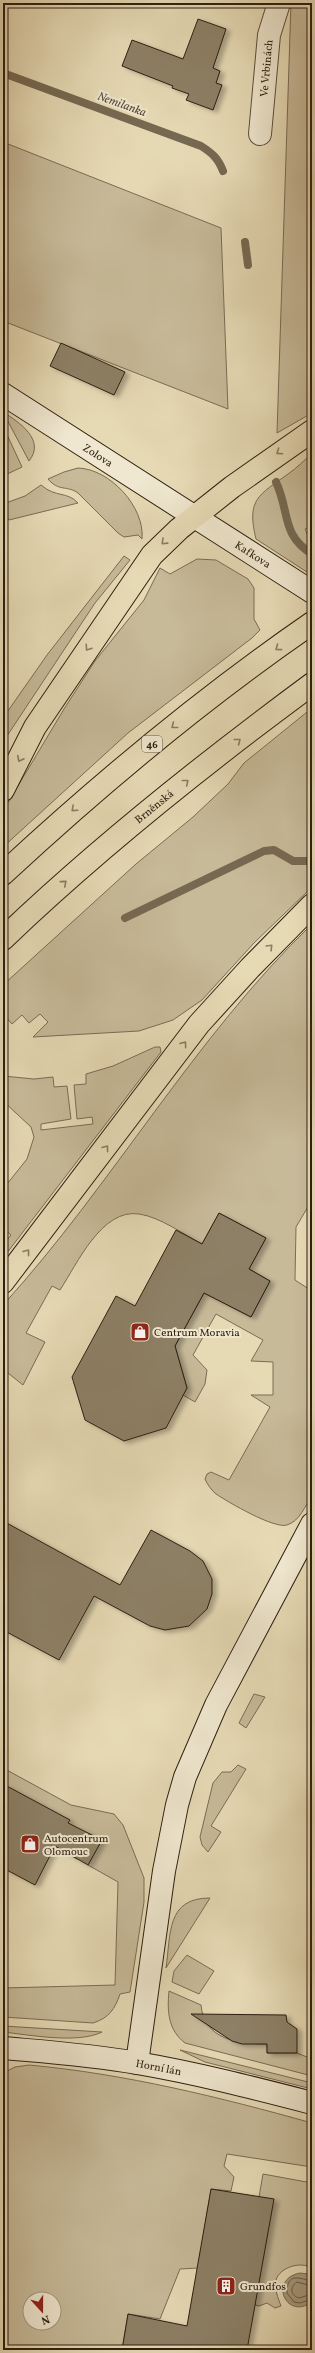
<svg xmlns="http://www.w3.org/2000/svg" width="315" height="2353" font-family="Vollkorn,serif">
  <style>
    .green { fill: #c7ba99; stroke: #7a6c55; fill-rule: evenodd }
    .water { fill: #a79a7d; stroke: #766952 }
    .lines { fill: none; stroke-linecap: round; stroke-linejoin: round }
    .shore { stroke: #6a5c47; stroke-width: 1 }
    .stream { stroke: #766952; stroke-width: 8 }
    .building { fill: #8d8066; stroke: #2d1f11; filter: url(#shadow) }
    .street-casing { stroke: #5b4e3a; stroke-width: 24 }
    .secondary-casing { stroke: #2d1f11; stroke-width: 24 }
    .primary-casing { stroke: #2d1f11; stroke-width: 24 }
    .street { stroke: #efe7cf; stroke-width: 22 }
    .secondary { stroke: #efe7cf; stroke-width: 22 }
    .primary { stroke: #e6dab5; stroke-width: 22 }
    .oneway { stroke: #8a7c63 }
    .labels { text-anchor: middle; stroke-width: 4; stroke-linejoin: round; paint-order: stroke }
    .shield { fill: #efe7cf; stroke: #675b4a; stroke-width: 1 }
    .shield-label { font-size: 10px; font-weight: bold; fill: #2d1f11 }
    .street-label { font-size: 11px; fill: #2d1f11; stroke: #efe7cf }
    .poi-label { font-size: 11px; fill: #2d1f11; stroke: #efe7cf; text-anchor: start }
    .water-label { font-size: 12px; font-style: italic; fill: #584a37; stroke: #efe7cf }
  </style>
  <defs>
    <filter id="shadow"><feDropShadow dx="4.5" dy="2.5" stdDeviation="2" flood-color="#0004"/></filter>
  </defs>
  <rect width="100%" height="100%" fill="#e6dab5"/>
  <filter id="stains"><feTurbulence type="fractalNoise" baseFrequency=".005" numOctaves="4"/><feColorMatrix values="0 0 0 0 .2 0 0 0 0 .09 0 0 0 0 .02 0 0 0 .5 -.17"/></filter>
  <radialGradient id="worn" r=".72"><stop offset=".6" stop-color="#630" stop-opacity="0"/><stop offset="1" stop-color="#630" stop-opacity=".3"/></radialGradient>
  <path class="green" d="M291,3H312V413L277,433Z
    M3,142L221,228L228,409L3,321Z
    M3,412C19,422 46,440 29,461Z
    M3,426L22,467L3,476Z
    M312,454V526L305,529L312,545V569L310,574L256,539C246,499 259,495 288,474C297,468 304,460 312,454Z
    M78,468C110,469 145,507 142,539L138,535L124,537L118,533L78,493C67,485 59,492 48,479L64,472Z
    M41,485C56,498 67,491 78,503L9,520L3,512V504L25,496Z
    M124,556L130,560L95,603L3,742V718L47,655Z
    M197,559L216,560L248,579L254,588V619L260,630L252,638L128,733L3,847V811L64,709L95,661L144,600L160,568L170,574Z
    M312,708V887L254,943L202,1000L173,1020L139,1031L33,1037L48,1022L40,1014L29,1023L22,1015L12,1024L5,1016L3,1017V985L136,864L193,817L228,784L244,763Z
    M312,924V1200L296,1227L295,1280L312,1291V1495C305,1506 300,1521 287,1525C274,1529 228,1502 216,1494C212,1491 207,1484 205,1479L207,1474L211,1472L229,1480L270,1407L251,1395H273V1362L251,1361L263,1340L216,1314L193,1355L207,1370L205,1384L195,1402L183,1395L187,1388L175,1346L204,1293L251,1317L270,1281L249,1269L266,1238L219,1213L202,1244C183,1234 160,1217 139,1214C102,1208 77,1264 60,1290L52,1286L26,1333L45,1342L23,1385L3,1369V1305C113,1184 194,1038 312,924Z
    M155,1047H160L161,1052L3,1258V1245L11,1235L3,1228V1189L27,1159L34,1137L31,1127L3,1101V1076L34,1079L53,1077L54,1087L67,1086L71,1119L41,1124V1130L93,1124L92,1117L77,1119L74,1085L86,1084V1074L113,1066Z
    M254,1694L265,1697L246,1728L239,1723Z
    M238,1765L246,1769L211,1826L221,1832L208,1852L202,1845L200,1837L213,1783L222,1772H231Z
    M3,1768L71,1805L114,1814L123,1825L144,1878V1902L130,1992L120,1994C115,2009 109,2018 93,2023L3,2017V1988L115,1985L118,1882L88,1865L101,1841L90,1834L77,1859L66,1852L3,1793Z
    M210,1898L166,1968C171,1934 166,1898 210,1898Z
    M187,1955L214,1971L199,1994L172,1982L174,1971Z
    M169,1991L201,2005C204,2040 239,2044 267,2044V2053H297L312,2059V2076L185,2043C168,2030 167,2011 169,1991Z
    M3,2026L102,2032C78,2044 30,2035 3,2032Z
    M180,2050L312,2083V2089L205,2062Z
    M29,2065C126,2074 219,2097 312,2123V2167L227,2154L224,2166L234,2177L231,2191L211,2189L198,2268L180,2269L160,2319L128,2314L122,2350H3V2073L15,2067ZM30,2299H54V2323H30Z
    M263,2174L312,2183V2268C301,2261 280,2267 276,2280C274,2288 278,2298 281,2306L275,2308L267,2303L259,2306L255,2305L259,2197Z"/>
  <path class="water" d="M300,2273L308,2274L312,2278V2302C286,2321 268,2279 300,2273Z"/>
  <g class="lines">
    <path class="shore" d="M312,2281C300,2279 287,2271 287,2293L294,2302L300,2303L312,2299
      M312,2286L297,2282C289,2287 291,2296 299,2298L312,2294"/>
    <path class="stream" d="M3,73L201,146C212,153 218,158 223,171
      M245,242L248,265
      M276,482C290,512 281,535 312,554
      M125,918L264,851L274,850L293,861H312"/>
  </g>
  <path class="building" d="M198,19L226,29L213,68L220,71L216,83L222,85L213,110L186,100L189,94L172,88L173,86L122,66L132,40L183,59Z
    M61,343L125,372L114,395L50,366Z
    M219,1213L266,1238L249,1269L270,1281L251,1317L204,1293L175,1346L187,1388L166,1428L124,1441L85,1420L72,1377L116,1296L135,1306L176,1230L202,1244Z
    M3,1521L120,1585L151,1530L190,1551L203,1561L212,1579V1594L207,1609L189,1626L165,1630L150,1626L94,1596L59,1660L3,1630Z
    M3,1784L70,1820L68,1823L102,1840L88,1865L55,1846L35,1885L3,1868Z
    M191,2014L286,2015L287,2022L297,2029V2053H267V2044H242L232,2041Z
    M211,2189L274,2199L247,2350H122L128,2314L187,2326Z"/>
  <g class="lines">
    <g class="street-casing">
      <g id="street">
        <path id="s1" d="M260,134L269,35L279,3"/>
      </g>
    </g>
    <g class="secondary-casing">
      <g id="secondary">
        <path id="s2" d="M3,394L312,592"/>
        <path id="s3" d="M3,2048C48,2052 92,2055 137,2063C196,2073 254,2088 312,2103"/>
        <path d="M137,2063L164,1871L177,1805L185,1777L216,1705L312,1524"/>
      </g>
    </g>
    <g class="primary-casing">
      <g id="primary">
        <path d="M3,790L35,727L152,555L179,529L232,487L312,431"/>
        <path d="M3,874C100,784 203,698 312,623"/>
        <path id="s4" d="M3,939C99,847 205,763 312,684"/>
        <path d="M3,1282L199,1024L250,968L312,905"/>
      </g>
    </g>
    <use href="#street" class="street"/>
    <use href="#secondary" class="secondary"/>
    <use href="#primary" class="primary"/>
  </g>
  <defs><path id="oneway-chevron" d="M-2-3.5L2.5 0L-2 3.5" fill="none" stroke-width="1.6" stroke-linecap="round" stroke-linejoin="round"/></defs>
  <g class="oneway">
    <use href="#oneway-chevron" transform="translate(279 452) rotate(146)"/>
    <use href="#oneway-chevron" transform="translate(164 542) rotate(136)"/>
    <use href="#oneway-chevron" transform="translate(88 648) rotate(124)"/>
    <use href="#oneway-chevron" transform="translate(278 648) rotate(144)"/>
    <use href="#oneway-chevron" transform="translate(174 726) rotate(142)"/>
    <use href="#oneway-chevron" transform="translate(238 741) rotate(-38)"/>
    <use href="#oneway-chevron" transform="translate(20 759) rotate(116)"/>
    <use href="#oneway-chevron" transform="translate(186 782) rotate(-39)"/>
    <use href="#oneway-chevron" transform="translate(74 809) rotate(138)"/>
    <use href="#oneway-chevron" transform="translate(64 883) rotate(-40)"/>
    <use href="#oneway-chevron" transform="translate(270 947) rotate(-45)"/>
    <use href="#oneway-chevron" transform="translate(184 1044) rotate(-54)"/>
    <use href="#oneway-chevron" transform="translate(106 1148) rotate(-53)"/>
    <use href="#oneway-chevron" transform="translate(27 1252) rotate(-53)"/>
  </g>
  <defs>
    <g id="shop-square" transform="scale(1)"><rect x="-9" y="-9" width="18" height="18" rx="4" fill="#8f2418" stroke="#efe7cf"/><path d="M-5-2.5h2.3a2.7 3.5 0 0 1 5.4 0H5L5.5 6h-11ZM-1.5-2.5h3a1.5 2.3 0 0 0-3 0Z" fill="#fff"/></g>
    <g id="building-square" transform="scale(1)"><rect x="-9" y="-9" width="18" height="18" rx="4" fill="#8f2418" stroke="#efe7cf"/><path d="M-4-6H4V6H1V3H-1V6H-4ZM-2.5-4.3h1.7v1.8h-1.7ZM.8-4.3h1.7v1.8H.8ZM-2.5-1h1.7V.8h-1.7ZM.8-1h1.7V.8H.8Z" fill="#fff"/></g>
  </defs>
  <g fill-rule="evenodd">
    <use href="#shop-square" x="140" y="1332"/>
    <use href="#shop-square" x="30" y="1844"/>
    <use href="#building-square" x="226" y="2286"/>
  </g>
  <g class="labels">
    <rect class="shield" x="142" y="736" width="20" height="16" rx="3"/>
    <g class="shield-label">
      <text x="152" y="748">46</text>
    </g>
    <g class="street-label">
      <text dy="4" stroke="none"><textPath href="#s1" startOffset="66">Ve Vrbinách</textPath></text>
      <text dy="4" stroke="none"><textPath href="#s2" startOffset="113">Zolova</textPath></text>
      <text dy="4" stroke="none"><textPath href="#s2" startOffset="297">Kafkova</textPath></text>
      <text dy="4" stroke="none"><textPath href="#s4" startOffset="201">Brněnská</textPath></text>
      <text dy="4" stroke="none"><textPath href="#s3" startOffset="157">Horní lán</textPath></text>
    </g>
    <g class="poi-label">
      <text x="154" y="1336">Centrum Moravia</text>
      <text x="44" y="1842">Autocentrum<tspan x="44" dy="13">Olomouc</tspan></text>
      <text x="240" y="2290">Grundfos</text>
    </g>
    <g class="water-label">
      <text transform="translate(122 104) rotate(20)" y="4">Nemilanka</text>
    </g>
  </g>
  <rect width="315" height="2353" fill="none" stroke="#e6dab5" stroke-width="16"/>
  <rect x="4" y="4" width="307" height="2345" fill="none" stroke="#2d1f11" stroke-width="2"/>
  <rect x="8" y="8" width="299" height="2337" fill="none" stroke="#2d1f11"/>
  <g transform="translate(42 2311) rotate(159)"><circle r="19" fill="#efe7cf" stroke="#a19783"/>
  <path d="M0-3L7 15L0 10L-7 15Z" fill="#8f2418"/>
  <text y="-6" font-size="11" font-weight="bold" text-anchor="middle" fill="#2d1f11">N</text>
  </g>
  <rect width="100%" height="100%" filter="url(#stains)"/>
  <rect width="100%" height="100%" fill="url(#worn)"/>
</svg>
